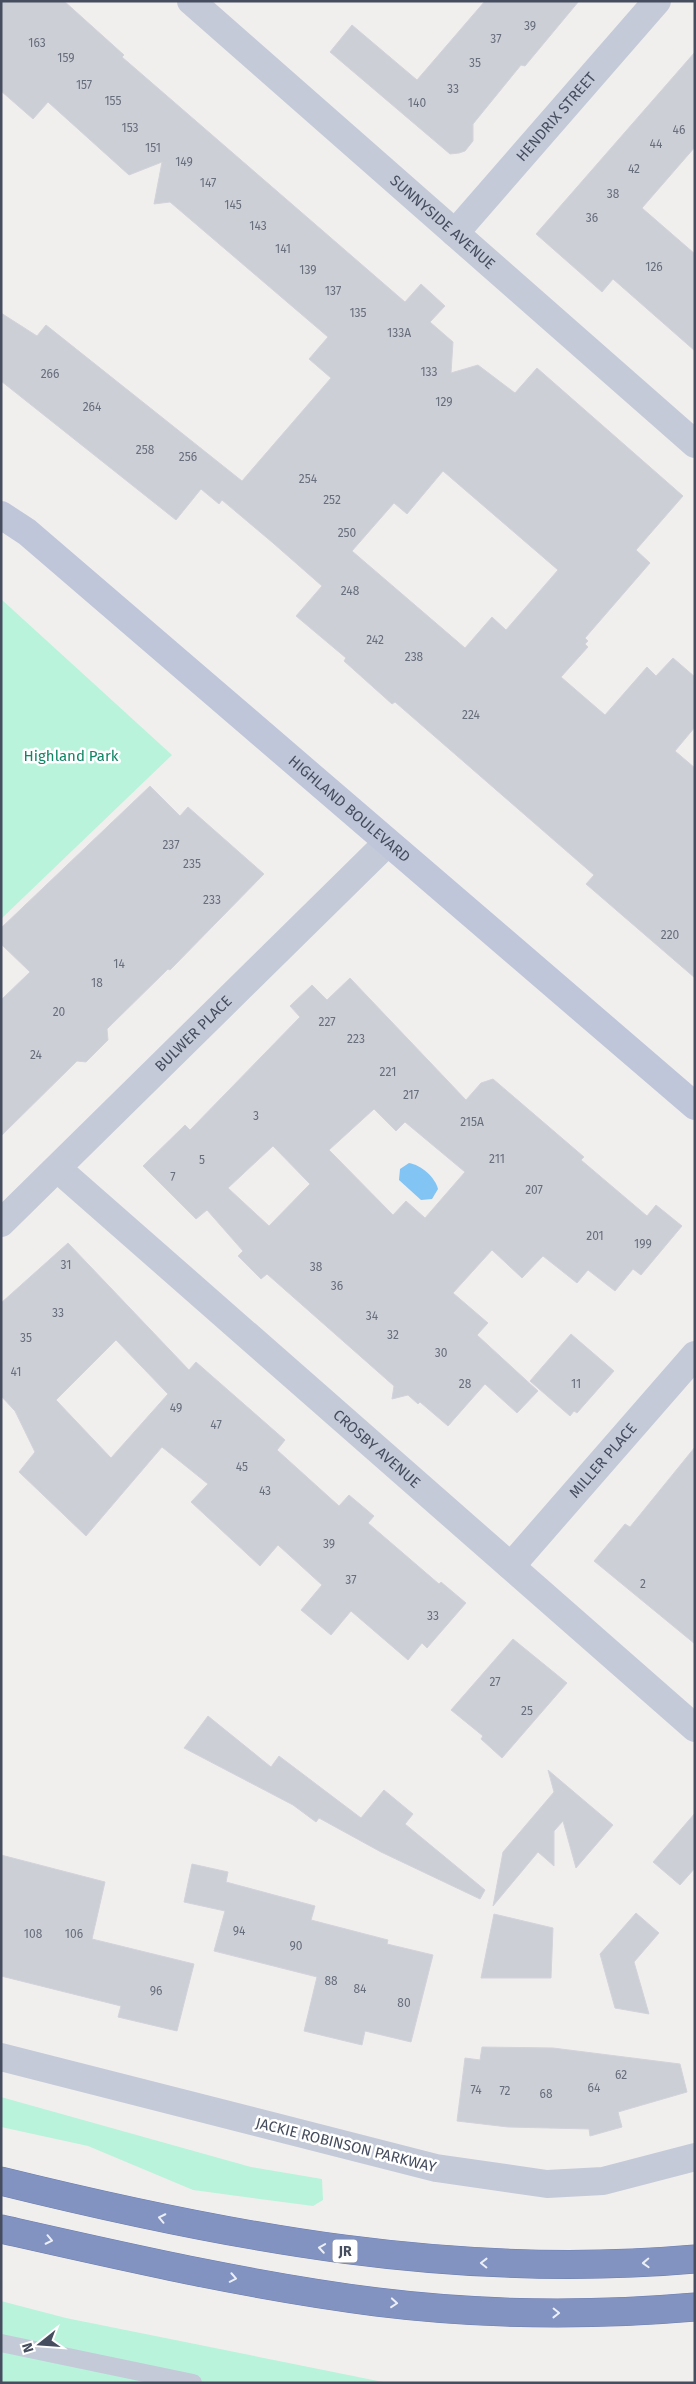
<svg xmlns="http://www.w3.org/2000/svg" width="696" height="2384" font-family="'Fira Sans',sans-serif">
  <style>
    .green { fill: #b9f3dc }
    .water { fill: #82c4f3 }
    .building { fill: #cdcfd7; stroke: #d2d3db; fill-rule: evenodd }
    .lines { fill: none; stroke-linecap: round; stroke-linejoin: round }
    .motorway-casing { stroke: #6d7ead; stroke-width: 29 }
    .service { stroke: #c4cad8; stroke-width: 18 }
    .minor { stroke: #c4cad8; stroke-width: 28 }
    .secondary { stroke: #bfc6d9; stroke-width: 28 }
    .motorway { stroke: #8293c2; stroke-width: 28 }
    .oneway { stroke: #eceff6 }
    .labels { text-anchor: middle; stroke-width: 5; stroke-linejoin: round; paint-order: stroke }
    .number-label { font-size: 12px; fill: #676e7c }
    .shield { fill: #fff; stroke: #7d828e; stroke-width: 1 }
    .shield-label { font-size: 14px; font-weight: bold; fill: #454d5e }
    .street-label { font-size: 15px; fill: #454d5e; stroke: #fff }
    .park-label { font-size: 15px; fill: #0f8664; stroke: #fff }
  </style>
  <rect width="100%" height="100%" fill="#f1efee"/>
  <path class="green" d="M1,599L172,755L1,919Z
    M1,2097L251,2167L322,2179L323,2200L313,2206L193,2190L88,2146L1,2127Z
    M1,2301L66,2318L388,2383H1Z"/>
  <path class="water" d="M409,1163C421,1165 435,1177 438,1189L432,1199L421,1200L399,1180L400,1169Z"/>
  <path class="building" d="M1,1H64L124,55L122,57L405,302L421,284L445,306L430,322L453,342L451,373L478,365L515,393L537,368L683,496L636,550L650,563L585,638L588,641L585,644L588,647L561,677L605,715L647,667L656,676L673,658L695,677V727L675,751L695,768V978L586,884L594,875L395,702L392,704L344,661L346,658L296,616L322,586L273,543L222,500L219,504L201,489L176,520L1,381V313L37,336L46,325L242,481L331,378L309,359L328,337L170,202L154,204L162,162L129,175L48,102L33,119L1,91ZM443,471L558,570L506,630L492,617L465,648L352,551L394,503L407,514Z
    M485,1H579L525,66L521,65L473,124V141L465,151L459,153L450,154L330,52L352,25L417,80Z
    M695,52V147L642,208L695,254V351L613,279L602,292L536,234Z
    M150,786L180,816L188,807L264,874L170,970L168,969L107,1029L108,1040L86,1062L77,1061L1,1136V1000L30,972L1,944V928Z
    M350,978L466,1100L481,1083L493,1079L584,1157L581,1160L647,1216L656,1205L682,1226L641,1275L633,1269L615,1291L588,1270L577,1283L543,1256L522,1278L492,1250L453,1293L488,1323L477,1335L538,1391L517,1413L485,1384L448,1426L420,1402L418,1404L408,1395L392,1399L394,1386L267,1274L261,1279L238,1256L243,1251L207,1210L196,1219L143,1166L185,1125L190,1130L300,1017L290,1006L312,985L327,1000ZM374,1109L396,1131L405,1122L465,1172L425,1218L406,1201L393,1215L329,1150ZM273,1146L310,1184L269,1226L228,1188Z
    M68,1243L189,1370L196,1362L285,1440L277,1450L339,1506L349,1495L374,1516L368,1523L439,1584L441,1582L466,1603L427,1648L422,1643L408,1660L351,1611L331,1635L301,1610L322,1585L278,1545L260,1566L191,1502L208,1484L162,1447L86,1536L19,1472L35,1452L15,1411L1,1396V1303ZM116,1340L168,1394L111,1458L56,1400Z
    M571,1334L614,1371L577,1413L574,1411L570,1416L530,1381Z
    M695,1447V1644L594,1561L625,1524L630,1527Z
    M513,1639L567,1683L502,1758L481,1739L483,1736L451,1710Z
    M208,1716L271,1767L279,1756L361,1818L384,1790L413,1814L405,1824L485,1890L480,1899L381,1852L319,1818L316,1822L293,1805L184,1748Z
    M548,1770L613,1825L576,1868L563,1821L554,1831V1866L538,1852L493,1906L503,1852L554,1792Z
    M695,1813V1868L680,1885L653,1862Z
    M1,1855L105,1882L92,1939L194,1964L177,2031L118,2017L121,2006L1,1976Z
    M192,1864L228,1872L226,1882L315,1906L311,1920L388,1940L387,1944L433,1955L411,2042L365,2031L362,2045L304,2031L317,1977L214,1951L225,1911L184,1902Z
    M636,1913L659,1933L634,1962L649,2014L615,2008L600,1954Z
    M494,1914L553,1928L551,1978H481Z
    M482,2047L553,2048L680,2064L687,2092L618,2112L622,2127L590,2136L589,2129L508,2127L457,2121L465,2058L480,2060Z"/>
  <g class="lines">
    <g class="motorway-casing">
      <path id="motorway" d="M1,2181C232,2238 456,2280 695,2259
        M1,2229C125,2257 251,2286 377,2302C482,2315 589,2316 695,2307"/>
    </g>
    <path class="service" d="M1,2343L193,2383"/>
    <g class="minor">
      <path id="s1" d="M191,1L695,444"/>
      <path id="s2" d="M455,233L657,1"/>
      <path id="s3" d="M58,1169L695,1728"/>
      <path id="s4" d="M1,1223L387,843"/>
      <path id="s5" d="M511,1566L695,1355"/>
      <path d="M1,2057L436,2168L547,2184L603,2181L695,2157"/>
    </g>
    <path class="secondary" id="s6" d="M1,515L27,532L695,1106"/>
    <use href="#motorway" class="motorway"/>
  </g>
  <defs><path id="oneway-chevron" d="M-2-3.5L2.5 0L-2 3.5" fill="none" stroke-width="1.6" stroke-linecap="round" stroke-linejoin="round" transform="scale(1.25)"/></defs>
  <g class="oneway">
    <use href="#oneway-chevron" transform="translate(162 2218) rotate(-168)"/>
    <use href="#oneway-chevron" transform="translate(49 2240) rotate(12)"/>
    <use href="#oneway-chevron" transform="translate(322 2248) rotate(-171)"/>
    <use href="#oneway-chevron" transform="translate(484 2263) rotate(-179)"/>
    <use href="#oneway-chevron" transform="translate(646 2263) rotate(178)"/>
    <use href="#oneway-chevron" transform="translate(233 2278) rotate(11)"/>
    <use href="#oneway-chevron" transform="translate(394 2303) rotate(5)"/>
    <use href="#oneway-chevron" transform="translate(556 2313) rotate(1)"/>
  </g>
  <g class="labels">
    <g class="number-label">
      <text x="530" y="30">39</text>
      <text x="496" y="43">37</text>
      <text x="37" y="47">163</text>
      <text x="66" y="62">159</text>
      <text x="475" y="67">35</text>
      <text x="84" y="89">157</text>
      <text x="453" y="93">33</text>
      <text x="113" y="105">155</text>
      <text x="417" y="107">140</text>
      <text x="130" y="132">153</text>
      <text x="679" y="134">46</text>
      <text x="656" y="148">44</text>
      <text x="153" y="152">151</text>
      <text x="184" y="166">149</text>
      <text x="634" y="173">42</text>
      <text x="208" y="187">147</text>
      <text x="613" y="198">38</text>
      <text x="233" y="209">145</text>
      <text x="592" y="222">36</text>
      <text x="258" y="230">143</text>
      <text x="283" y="253">141</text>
      <text x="654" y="271">126</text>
      <text x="308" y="274">139</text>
      <text x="333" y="295">137</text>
      <text x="358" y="317">135</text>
      <text x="399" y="337">133A</text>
      <text x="429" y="376">133</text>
      <text x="50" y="378">266</text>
      <text x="444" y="406">129</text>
      <text x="92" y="411">264</text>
      <text x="145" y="454">258</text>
      <text x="188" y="461">256</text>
      <text x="308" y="483">254</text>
      <text x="332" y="504">252</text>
      <text x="347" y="537">250</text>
      <text x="350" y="595">248</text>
      <text x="375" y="644">242</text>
      <text x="414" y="661">238</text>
      <text x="471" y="719">224</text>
      <text x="171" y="849">237</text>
      <text x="192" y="868">235</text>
      <text x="212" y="904">233</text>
      <text x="670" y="939">220</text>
      <text x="119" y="968">14</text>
      <text x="97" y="987">18</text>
      <text x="59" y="1016">20</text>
      <text x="327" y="1026">227</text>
      <text x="356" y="1043">223</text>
      <text x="36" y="1059">24</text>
      <text x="388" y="1076">221</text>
      <text x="411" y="1099">217</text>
      <text x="256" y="1120">3</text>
      <text x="472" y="1126">215A</text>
      <text x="497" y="1163">211</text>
      <text x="202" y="1164">5</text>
      <text x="173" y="1181">7</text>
      <text x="534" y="1194">207</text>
      <text x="595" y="1240">201</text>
      <text x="643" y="1248">199</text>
      <text x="66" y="1269">31</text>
      <text x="316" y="1271">38</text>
      <text x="337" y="1290">36</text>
      <text x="58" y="1317">33</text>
      <text x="372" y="1320">34</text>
      <text x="393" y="1339">32</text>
      <text x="26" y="1342">35</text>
      <text x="441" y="1357">30</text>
      <text x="16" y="1376">41</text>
      <text x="465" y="1388">28</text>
      <text x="576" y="1388">11</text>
      <text x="176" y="1412">49</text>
      <text x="216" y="1429">47</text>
      <text x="242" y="1471">45</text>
      <text x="265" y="1495">43</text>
      <text x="329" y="1548">39</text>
      <text x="351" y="1584">37</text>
      <text x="643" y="1588">2</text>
      <text x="433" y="1620">33</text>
      <text x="495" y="1686">27</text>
      <text x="527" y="1715">25</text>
      <text x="239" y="1935">94</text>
      <text x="33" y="1938">108</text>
      <text x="74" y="1938">106</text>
      <text x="296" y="1950">90</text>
      <text x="331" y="1985">88</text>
      <text x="360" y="1993">84</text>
      <text x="156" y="1995">96</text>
      <text x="404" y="2007">80</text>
      <text x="621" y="2079">62</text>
      <text x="594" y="2092">64</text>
      <text x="476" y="2094">74</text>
      <text x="505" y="2095">72</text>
      <text x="546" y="2098">68</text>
    </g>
    <rect class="shield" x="332.5" y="2239.5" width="25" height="23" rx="4"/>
    <g class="shield-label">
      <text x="345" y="2256">JR</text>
    </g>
    <g class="street-label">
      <text dy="5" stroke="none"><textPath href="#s2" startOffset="154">HENDRIX STREET</textPath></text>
      <text dy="5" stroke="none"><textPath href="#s1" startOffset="335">SUNNYSIDE AVENUE</textPath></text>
      <text dy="5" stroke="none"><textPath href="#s6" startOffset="456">HIGHLAND BOULEVARD</textPath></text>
      <text dy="5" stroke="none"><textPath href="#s4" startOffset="270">BULWER PLACE</textPath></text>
      <text dy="5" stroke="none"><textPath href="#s3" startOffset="424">CROSBY AVENUE</textPath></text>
      <text dy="5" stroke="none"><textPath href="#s5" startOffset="140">MILLER PLACE</textPath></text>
      <text transform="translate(346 2145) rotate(14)" y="5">JACKIE ROBINSON PARKWAY</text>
    </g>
    <g class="park-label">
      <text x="71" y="761">Highland Park</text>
    </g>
  </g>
  <rect width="696" height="2384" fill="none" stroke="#454d5e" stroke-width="5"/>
  <g transform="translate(40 2344) rotate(253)" stroke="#ffffff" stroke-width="4" paint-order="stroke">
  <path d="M0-4L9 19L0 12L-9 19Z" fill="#454d5e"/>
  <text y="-8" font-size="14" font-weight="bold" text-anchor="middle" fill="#454d5e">N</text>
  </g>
</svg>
